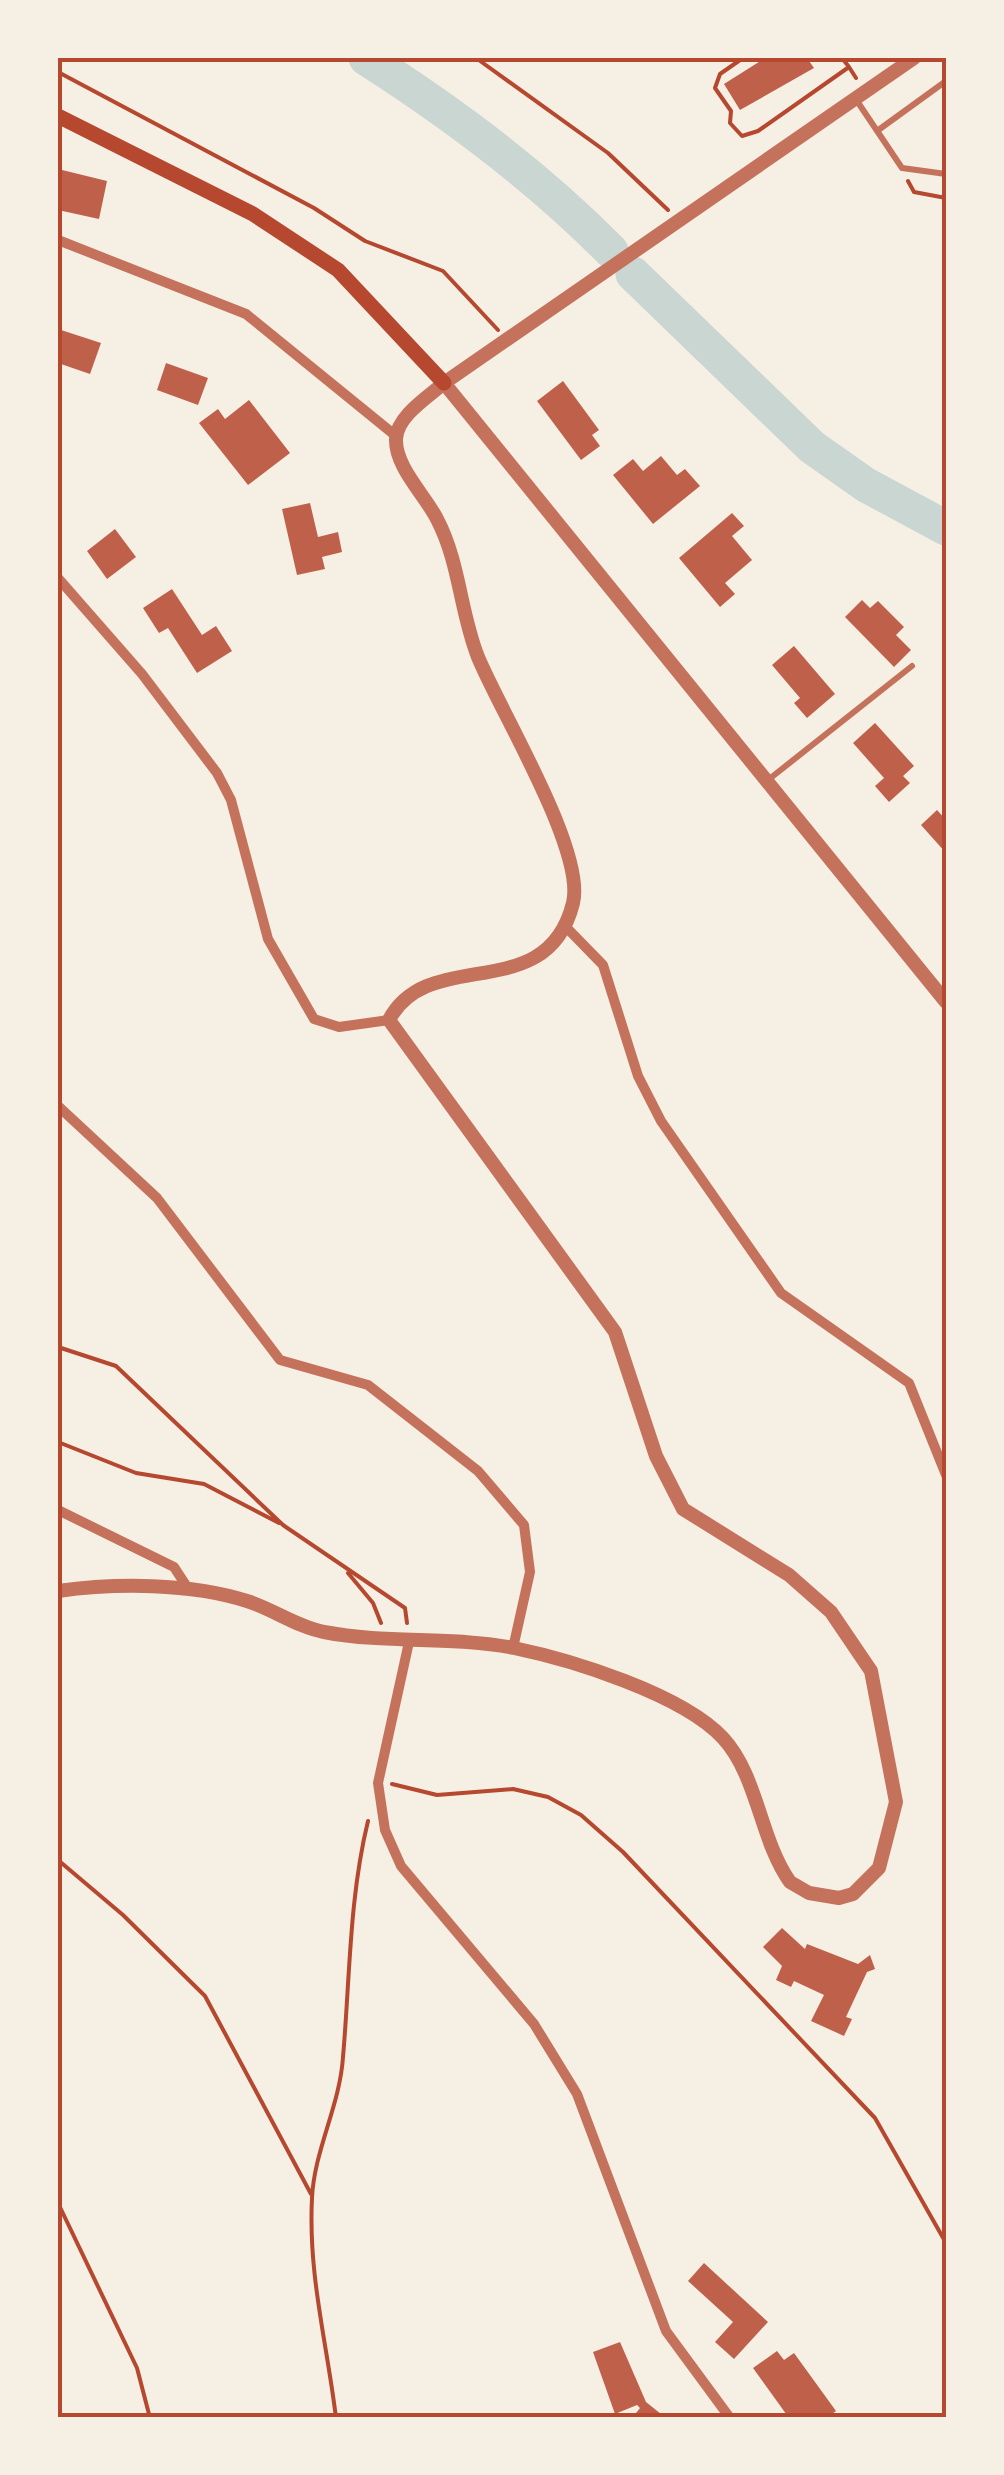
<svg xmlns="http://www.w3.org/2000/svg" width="1004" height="2475" font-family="'Source Sans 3',sans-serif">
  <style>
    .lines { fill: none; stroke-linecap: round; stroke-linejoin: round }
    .river { stroke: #c9d6d2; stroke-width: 35 }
    .building { fill: #bf614a }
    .path { stroke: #b5482f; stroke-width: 4 }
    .service { stroke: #c5725c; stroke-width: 6 }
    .minor { stroke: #c5725c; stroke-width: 10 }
    .tertiary { stroke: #c5725c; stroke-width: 14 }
    .secondary { stroke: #b5482f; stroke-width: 15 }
    .neatline { fill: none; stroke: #b5482f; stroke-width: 4 }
  </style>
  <rect width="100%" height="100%" fill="#f6efe4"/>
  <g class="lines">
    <path class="river" d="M366,58C455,115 537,176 611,251
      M633,274L812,447L866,485L946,528"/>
  </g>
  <path class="building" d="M765,58H807L814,68L740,110L724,84Z
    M58,169L107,181L99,219L58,210Z
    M58,329L101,343L90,374L58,363Z
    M166,363L208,378L198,405L157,390Z
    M563,381L599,430L592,435L600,446L581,460L537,401Z
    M249,400L290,453L248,485L199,423L218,409L225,419Z
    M661,456L677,475L685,469L700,486L653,524L613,475L633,459L643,471Z
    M310,503L318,537L338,532L342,552L322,557L325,569L297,575L282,509Z
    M732,513L744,526L732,536L752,560L725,583L735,594L720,607L679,558Z
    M115,529L136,557L107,579L87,551Z
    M172,589L202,635L216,626L232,651L197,673L168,628L159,633L143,608Z
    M862,600L870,608L878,601L904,627L896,635L911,650L894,667L845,617Z
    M794,646L835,694L807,718L794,703L800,698L772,665Z
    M875,723L914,766L903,776L910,783L889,802L875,786L884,778L853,743Z
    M937,810L946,820V853L921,825Z
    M782,1928L805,1949L807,1944L858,1964L870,1955L875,1969L867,1972L846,2017L852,2019L844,2036L811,2021L824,1995L794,1981L791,1987L776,1980L782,1966L763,1947Z
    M704,2263L768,2322L734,2359L715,2342L733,2322L688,2281Z
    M620,2342L646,2402L666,2418H632L640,2408L637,2405L615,2414L593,2352Z
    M777,2351L784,2360L794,2353L836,2411L827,2418H789L753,2368Z"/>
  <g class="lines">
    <path class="path" d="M476,58L608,153L668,210
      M743,58L720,74L715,88L731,111L730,123L742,136L758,131L849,67L856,78
      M842,58L849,67
      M58,72L314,208L365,241L443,271L498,330
      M908,181L914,192L946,198
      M58,1347L116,1366L283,1525L405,1608L407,1623
      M58,1442L136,1473L204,1484L279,1523
      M348,1573L373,1603L381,1623
      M392,1784L437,1795L513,1789L548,1797L581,1815L623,1852L875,2118L946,2243
      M58,1860L123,1915L205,1996L311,2194
      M58,2203L137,2368L150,2418
      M336,2418C327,2343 308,2275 312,2198C314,2151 340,2105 343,2057C350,1978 349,1899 368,1821"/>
    <path class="service" d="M855,98L902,168L946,174
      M877,131L946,81
      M768,780L912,666"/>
    <path class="minor" d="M58,240L246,314L396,436
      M58,578L142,674L217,773L231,800L268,939L314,1019L339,1027L389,1020
      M565,926L603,965L638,1076L661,1121L781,1293L909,1383L946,1475
      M58,1106L157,1198L280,1360L368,1385L478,1471L524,1525L530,1572L513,1648
      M58,1510L174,1567L189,1590
      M409,1642L378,1783L385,1830L401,1866L534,2024L577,2094L666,2331L730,2418"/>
    <path class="tertiary" d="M444,383L946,1002
      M58,1591C116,1583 190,1583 247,1601C273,1609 297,1627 324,1632C387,1644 452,1636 514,1648C572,1660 682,1694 723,1738C758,1776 760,1840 790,1882L809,1893L839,1898L853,1894L879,1868L896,1802L871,1671L831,1612L789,1575L683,1509L656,1456L615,1332L389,1020C429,944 547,1008 573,903C586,851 500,711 478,657C460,612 460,563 437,519C425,495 395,467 396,439C397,416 428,397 444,383L914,58"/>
    <path class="secondary" d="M58,116L253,214L338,270L444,383"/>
  </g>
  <rect width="1004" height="2475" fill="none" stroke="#f6efe4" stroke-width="120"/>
  <rect x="60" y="60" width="884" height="2355" class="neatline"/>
</svg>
